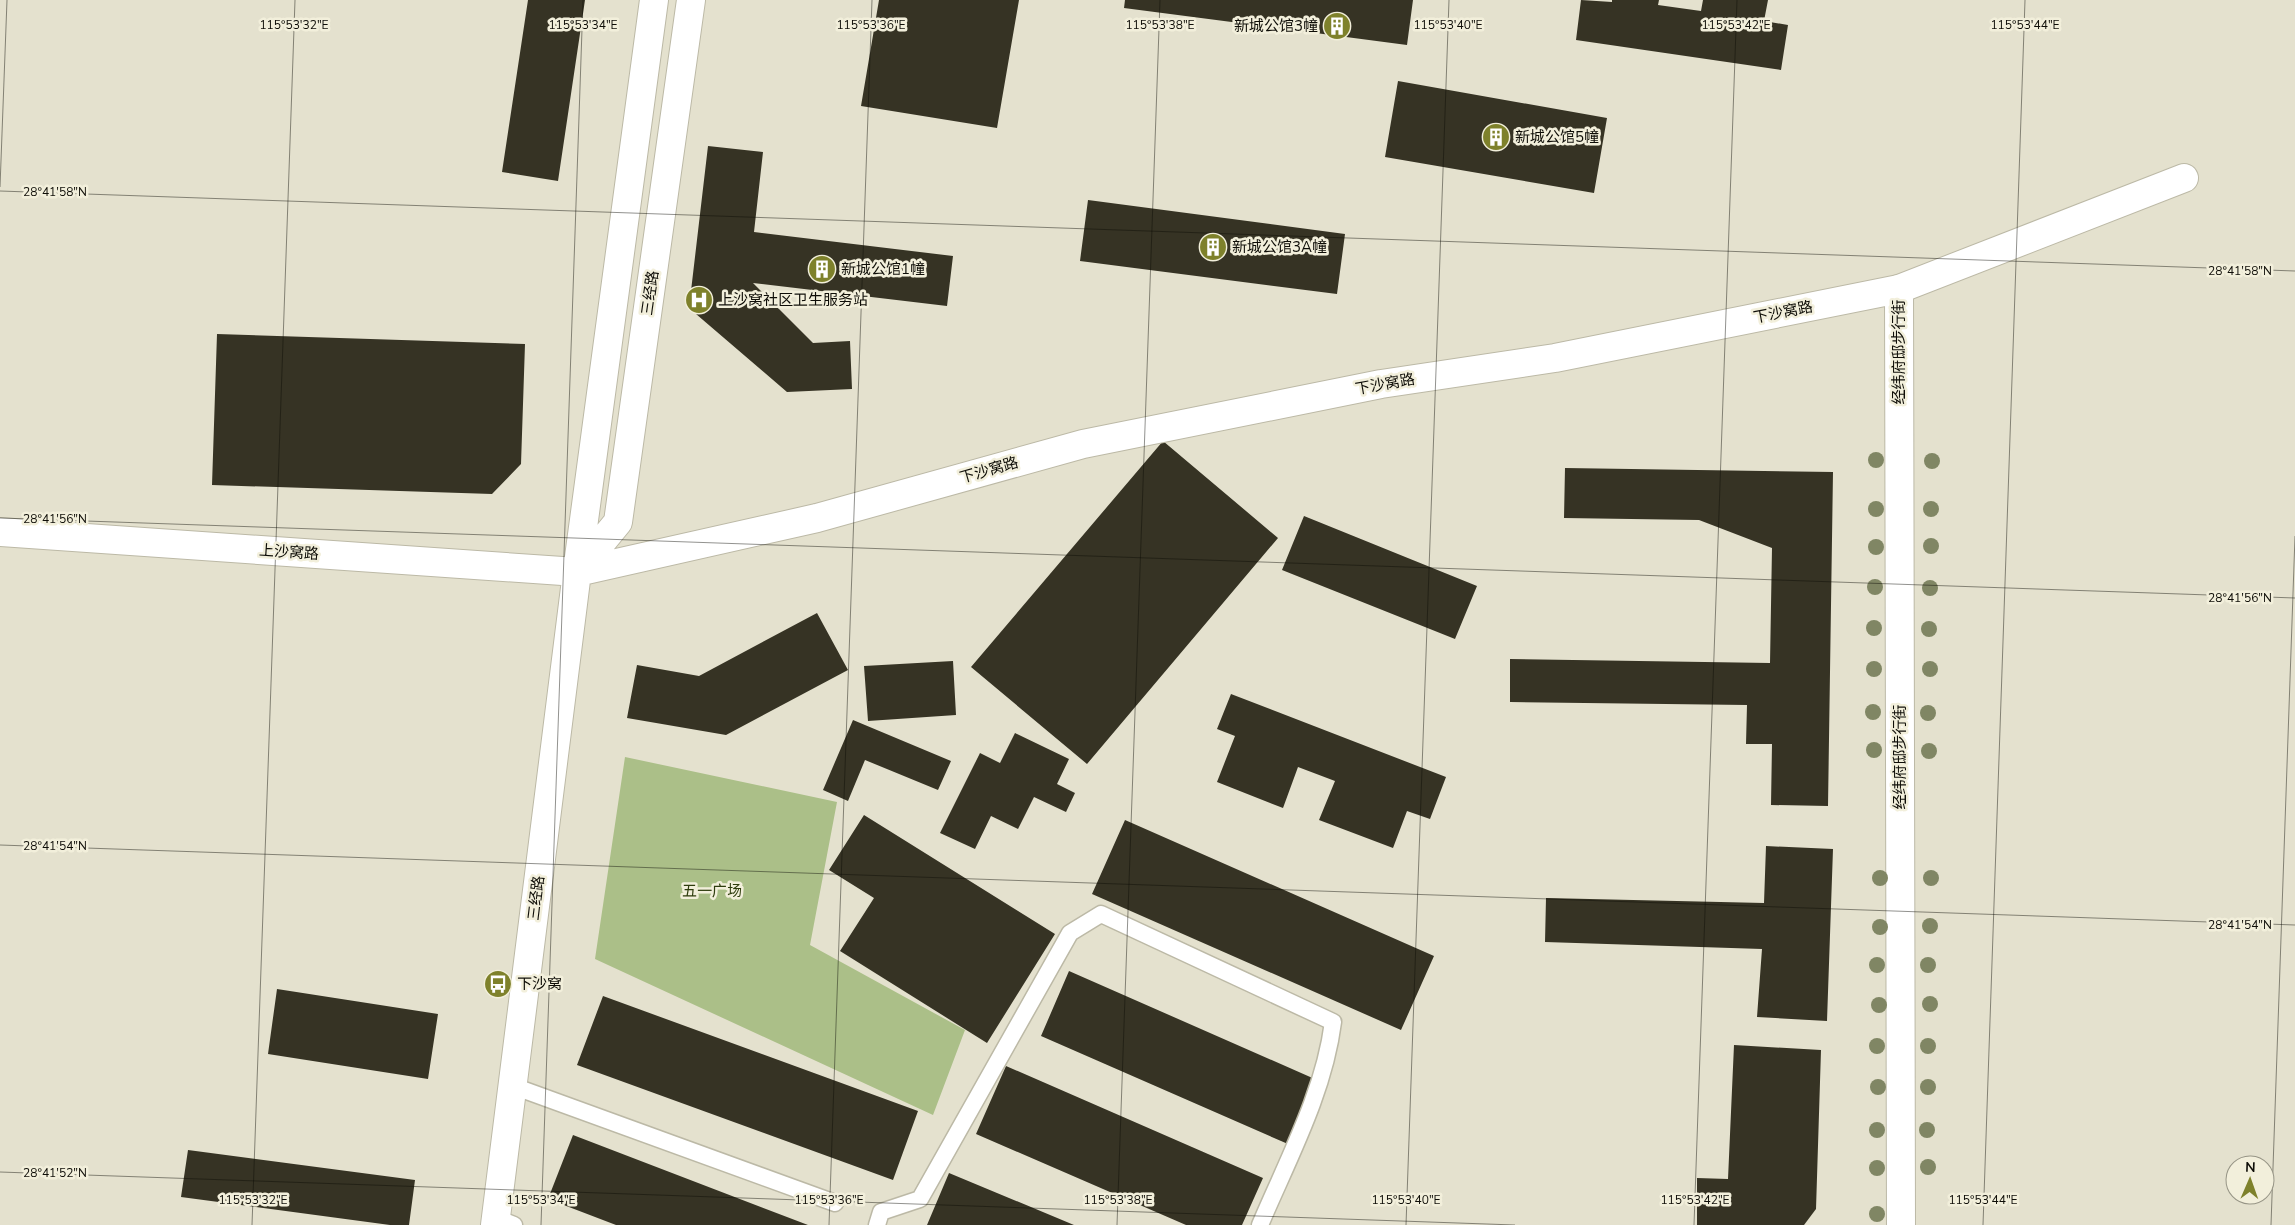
<svg xmlns="http://www.w3.org/2000/svg" width="2295" height="1225" font-family="'Nunito Sans','Noto Sans SC',sans-serif">
  <style>
    .green { fill: #abbf88 }
    .building { fill: #363324 }
    .lines { fill: none; stroke-linecap: round; stroke-linejoin: round }
    .lane-casing { stroke: #bcb9a6; stroke-width: 19 }
    .street-casing { stroke: #bcb9a6; stroke-width: 30 }
    .secondary-casing { stroke: #bcb9a6; stroke-width: 30 }
    .lane { stroke: #fff; stroke-width: 16 }
    .street { stroke: #fff; stroke-width: 28 }
    .secondary { stroke: #fff; stroke-width: 28 }
    .tree { fill: #808664 }
    .ticks { fill: none; stroke: #0e0d07; stroke-width: 1; stroke-opacity: 0.45 }
    .labels { text-anchor: middle; stroke-width: 5; stroke-linejoin: round; paint-order: stroke }
    .poi-label { font-size: 15px; fill: #0e0d07; stroke: #f2efdb; text-anchor: start }
    .street-label { font-size: 15px; fill: #0e0d07; stroke: #f2efdb }
    .park-label { font-size: 15px; fill: #2e3c0d; stroke: #f2efdb }
    .ticks-label { font-size: 12px; text-anchor: middle; fill: #0e0d07; stroke: #f2efdb; stroke-width: 5; stroke-linejoin: round; paint-order: stroke }
  </style>
  <rect width="100%" height="100%" fill="#e4e1ce"/>
  <path class="green" d="M625,757L837,802L810,945L965,1030L933,1115L595,959Z"/>
  <path class="building" d="M528,0H585L558,181L502,172Z
    M879,0H1019L997,128L861,106Z
    M1125,0H1413L1407,45L1124,8Z
    M1581,0L1612,2V0H1659L1658,5L1701,11L1703,0H1768L1764,21L1788,25L1781,70L1576,40Z
    M1398,81L1607,118L1594,193L1385,157Z
    M708,146L763,152L754,232L953,256L947,306L753,283L813,343L850,341L852,389L787,392L689,308Z
    M1088,200L1345,234L1337,294L1080,261Z
    M217,334L525,344L521,464L492,494L212,485Z
    M1163,441L1278,538L1087,764L971,667Z
    M1565,468L1833,472L1828,806L1771,805L1772,744H1746L1747,705L1510,702V659L1770,663L1772,548L1699,520L1564,518Z
    M1304,516L1477,586L1455,639L1282,570Z
    M817,613L848,670L726,735L627,718L637,665L699,676Z
    M953,661L956,715L868,721L864,666Z
    M1231,694L1446,777L1430,819L1407,811L1393,848L1319,820L1335,781L1298,767L1283,808L1217,782L1235,736L1217,729Z
    M853,720L951,761L938,790L865,760L848,801L823,790Z
    M1015,733L1069,759L1057,784L1075,793L1066,812L1034,797L1018,829L991,816L975,849L940,833L980,753L1000,763Z
    M864,815L1055,934L987,1043L840,951L874,898L829,870Z
    M1125,820L1434,956L1401,1030L1092,894Z
    M1766,846L1833,849L1827,1021L1757,1017L1762,949L1545,942L1546,898L1764,903Z
    M1069,971L1317,1080L1288,1144L1041,1036Z
    M277,989L438,1014L428,1079L268,1054Z
    M603,996L918,1111L893,1180L577,1065Z
    M1734,1045L1821,1050L1816,1209L1804,1225H1697V1178L1728,1179Z
    M1006,1066L1263,1178L1242,1225H1186L976,1134Z
    M573,1135L808,1225H616L548,1199Z
    M188,1150L415,1180L409,1225H390L181,1197Z
    M949,1173L1074,1225H927Z"/>
  <g class="lines">
    <g class="lane-casing">
      <path id="lane" d="M513,1086L835,1203
        M496,1218L514,1225
        M877,1225L881,1212L920,1199L1070,933L1101,914L1333,1022C1324,1093 1288,1159 1260,1225"/>
    </g>
    <g class="street-casing">
      <path id="street" d="M1899,289L1901,1225"/>
    </g>
    <g class="secondary-casing">
      <path id="secondary" d="M0,532L577,572L817,518L1083,444L1381,384L1555,358L1899,289L2184,178
        M577,572L618,522L691,0
        M495,1225L577,572L654,0"/>
    </g>
    <use href="#lane" class="lane"/>
    <use href="#street" class="street"/>
    <use href="#secondary" class="secondary"/>
  </g>
  <g class="tree">
    <circle cx="1876" cy="460" r="8"/>
    <circle cx="1932" cy="461" r="8"/>
    <circle cx="1876" cy="509" r="8"/>
    <circle cx="1931" cy="509" r="8"/>
    <circle cx="1931" cy="546" r="8"/>
    <circle cx="1876" cy="547" r="8"/>
    <circle cx="1875" cy="587" r="8"/>
    <circle cx="1930" cy="588" r="8"/>
    <circle cx="1874" cy="628" r="8"/>
    <circle cx="1929" cy="629" r="8"/>
    <circle cx="1874" cy="669" r="8"/>
    <circle cx="1930" cy="669" r="8"/>
    <circle cx="1873" cy="712" r="8"/>
    <circle cx="1928" cy="713" r="8"/>
    <circle cx="1874" cy="750" r="8"/>
    <circle cx="1929" cy="751" r="8"/>
    <circle cx="1880" cy="878" r="8"/>
    <circle cx="1931" cy="878" r="8"/>
    <circle cx="1930" cy="926" r="8"/>
    <circle cx="1880" cy="927" r="8"/>
    <circle cx="1877" cy="965" r="8"/>
    <circle cx="1928" cy="965" r="8"/>
    <circle cx="1930" cy="1004" r="8"/>
    <circle cx="1879" cy="1005" r="8"/>
    <circle cx="1877" cy="1046" r="8"/>
    <circle cx="1928" cy="1046" r="8"/>
    <circle cx="1878" cy="1087" r="8"/>
    <circle cx="1928" cy="1087" r="8"/>
    <circle cx="1877" cy="1130" r="8"/>
    <circle cx="1927" cy="1130" r="8"/>
    <circle cx="1928" cy="1167" r="8"/>
    <circle cx="1877" cy="1168" r="8"/>
    <circle cx="1877" cy="1214" r="8"/>
  </g>
  <path class="ticks" d="M0,187L7,0M0,191L2295,271M0,518L2295,598M0,845L2295,925M0,1172L1515,1225M252,1225L295,0M541,1225L583,0M829,1225L872,0M1117,1225L1160,0M1406,1225L1449,0M1694,1225L1737,0M1983,1225L2025,0M2271,1225L2295,536"/>
  <defs>
    <g id="building-disc" transform="scale(1.4375)"><circle r="9.5" fill="#7e812b" stroke="#f2efdb"/><path d="M-4-6H4V6H1V3H-1V6H-4ZM-2.5-4.3h1.7v1.8h-1.7ZM.8-4.3h1.7v1.8H.8ZM-2.5-1h1.7V.8h-1.7ZM.8-1h1.7V.8H.8Z" fill="#fff"/></g>
    <g id="hospital-disc" transform="scale(1.4375)"><circle r="9.5" fill="#7e812b" stroke="#f2efdb"/><path d="M-5-5h3v3.5h4V-5h3V5h-3V1.5h-4V5h-3Z" fill="#fff"/></g>
    <g id="bus-disc" transform="scale(1.4375)"><circle r="9.5" fill="#7e812b" stroke="#f2efdb"/><path d="M-5-6H5V4H4V6H2V4H-2V6H-4V4H-5ZM-3.5-4V0h7V-4ZM-3.5 1.2v1.5H-2V1.2ZM2 1.2v1.5H3.5V1.2Z" fill="#fff"/></g>
  </defs>
  <g fill-rule="evenodd">
    <use href="#building-disc" x="1337" y="26"/>
    <use href="#building-disc" x="1496" y="137"/>
    <use href="#building-disc" x="1213" y="247"/>
    <use href="#building-disc" x="822" y="269"/>
    <use href="#hospital-disc" x="699" y="300"/>
    <use href="#bus-disc" x="498" y="984"/>
  </g>
  <g class="labels">
    <g class="poi-label">
      <text x="1318" y="31" text-anchor="end">新城公馆3幢</text>
      <text x="1515" y="142">新城公馆5幢</text>
      <text x="1232" y="252">新城公馆3A幢</text>
      <text x="841" y="274">新城公馆1幢</text>
      <text x="718" y="305">上沙窝社区卫生服务站</text>
      <text x="517" y="989">下沙窝</text>
    </g>
    <g class="street-label">
      <text transform="translate(650 293) rotate(-82)" y="5">三经路</text>
      <text transform="translate(1783 312) rotate(-11)" y="5">下沙窝路</text>
      <text transform="translate(1899 352) rotate(-90)" y="5">经纬府邸步行街</text>
      <text transform="translate(1385 384) rotate(-10)" y="5">下沙窝路</text>
      <text transform="translate(989 470) rotate(-16)" y="5">下沙窝路</text>
      <text transform="translate(289 552) rotate(4)" y="5">上沙窝路</text>
      <text transform="translate(1900 757) rotate(-90)" y="5">经纬府邸步行街</text>
      <text transform="translate(536 898) rotate(-83)" y="5">三经路</text>
    </g>
    <g class="park-label">
      <text x="712" y="896">五一广场</text>
    </g>
  </g>
  <g class="ticks-label">
    <text x="294" y="29">115°53'32"E</text>
    <text x="583" y="29">115°53'34"E</text>
    <text x="871" y="29">115°53'36"E</text>
    <text x="1160" y="29">115°53'38"E</text>
    <text x="1448" y="29">115°53'40"E</text>
    <text x="1736" y="29">115°53'42"E</text>
    <text x="2025" y="29">115°53'44"E</text>
    <text x="55" y="196">28°41'58"N</text>
    <text x="2240" y="275">28°41'58"N</text>
    <text x="55" y="523">28°41'56"N</text>
    <text x="2240" y="602">28°41'56"N</text>
    <text x="55" y="850">28°41'54"N</text>
    <text x="2240" y="929">28°41'54"N</text>
    <text x="55" y="1177">28°41'52"N</text>
    <text x="253" y="1204">115°53'32"E</text>
    <text x="541" y="1204">115°53'34"E</text>
    <text x="829" y="1204">115°53'36"E</text>
    <text x="1118" y="1204">115°53'38"E</text>
    <text x="1406" y="1204">115°53'40"E</text>
    <text x="1695" y="1204">115°53'42"E</text>
    <text x="1983" y="1204">115°53'44"E</text>
  </g>
  <g transform="translate(2250 1180) rotate(2)"><circle r="24" fill="#f2efdb" stroke="#979586"/>
  <path d="M0-4L9 19L0 12L-9 19Z" fill="#7e812b"/>
  <text y="-8" font-size="14" font-weight="bold" text-anchor="middle" fill="#0e0d07">N</text>
  </g>
</svg>
